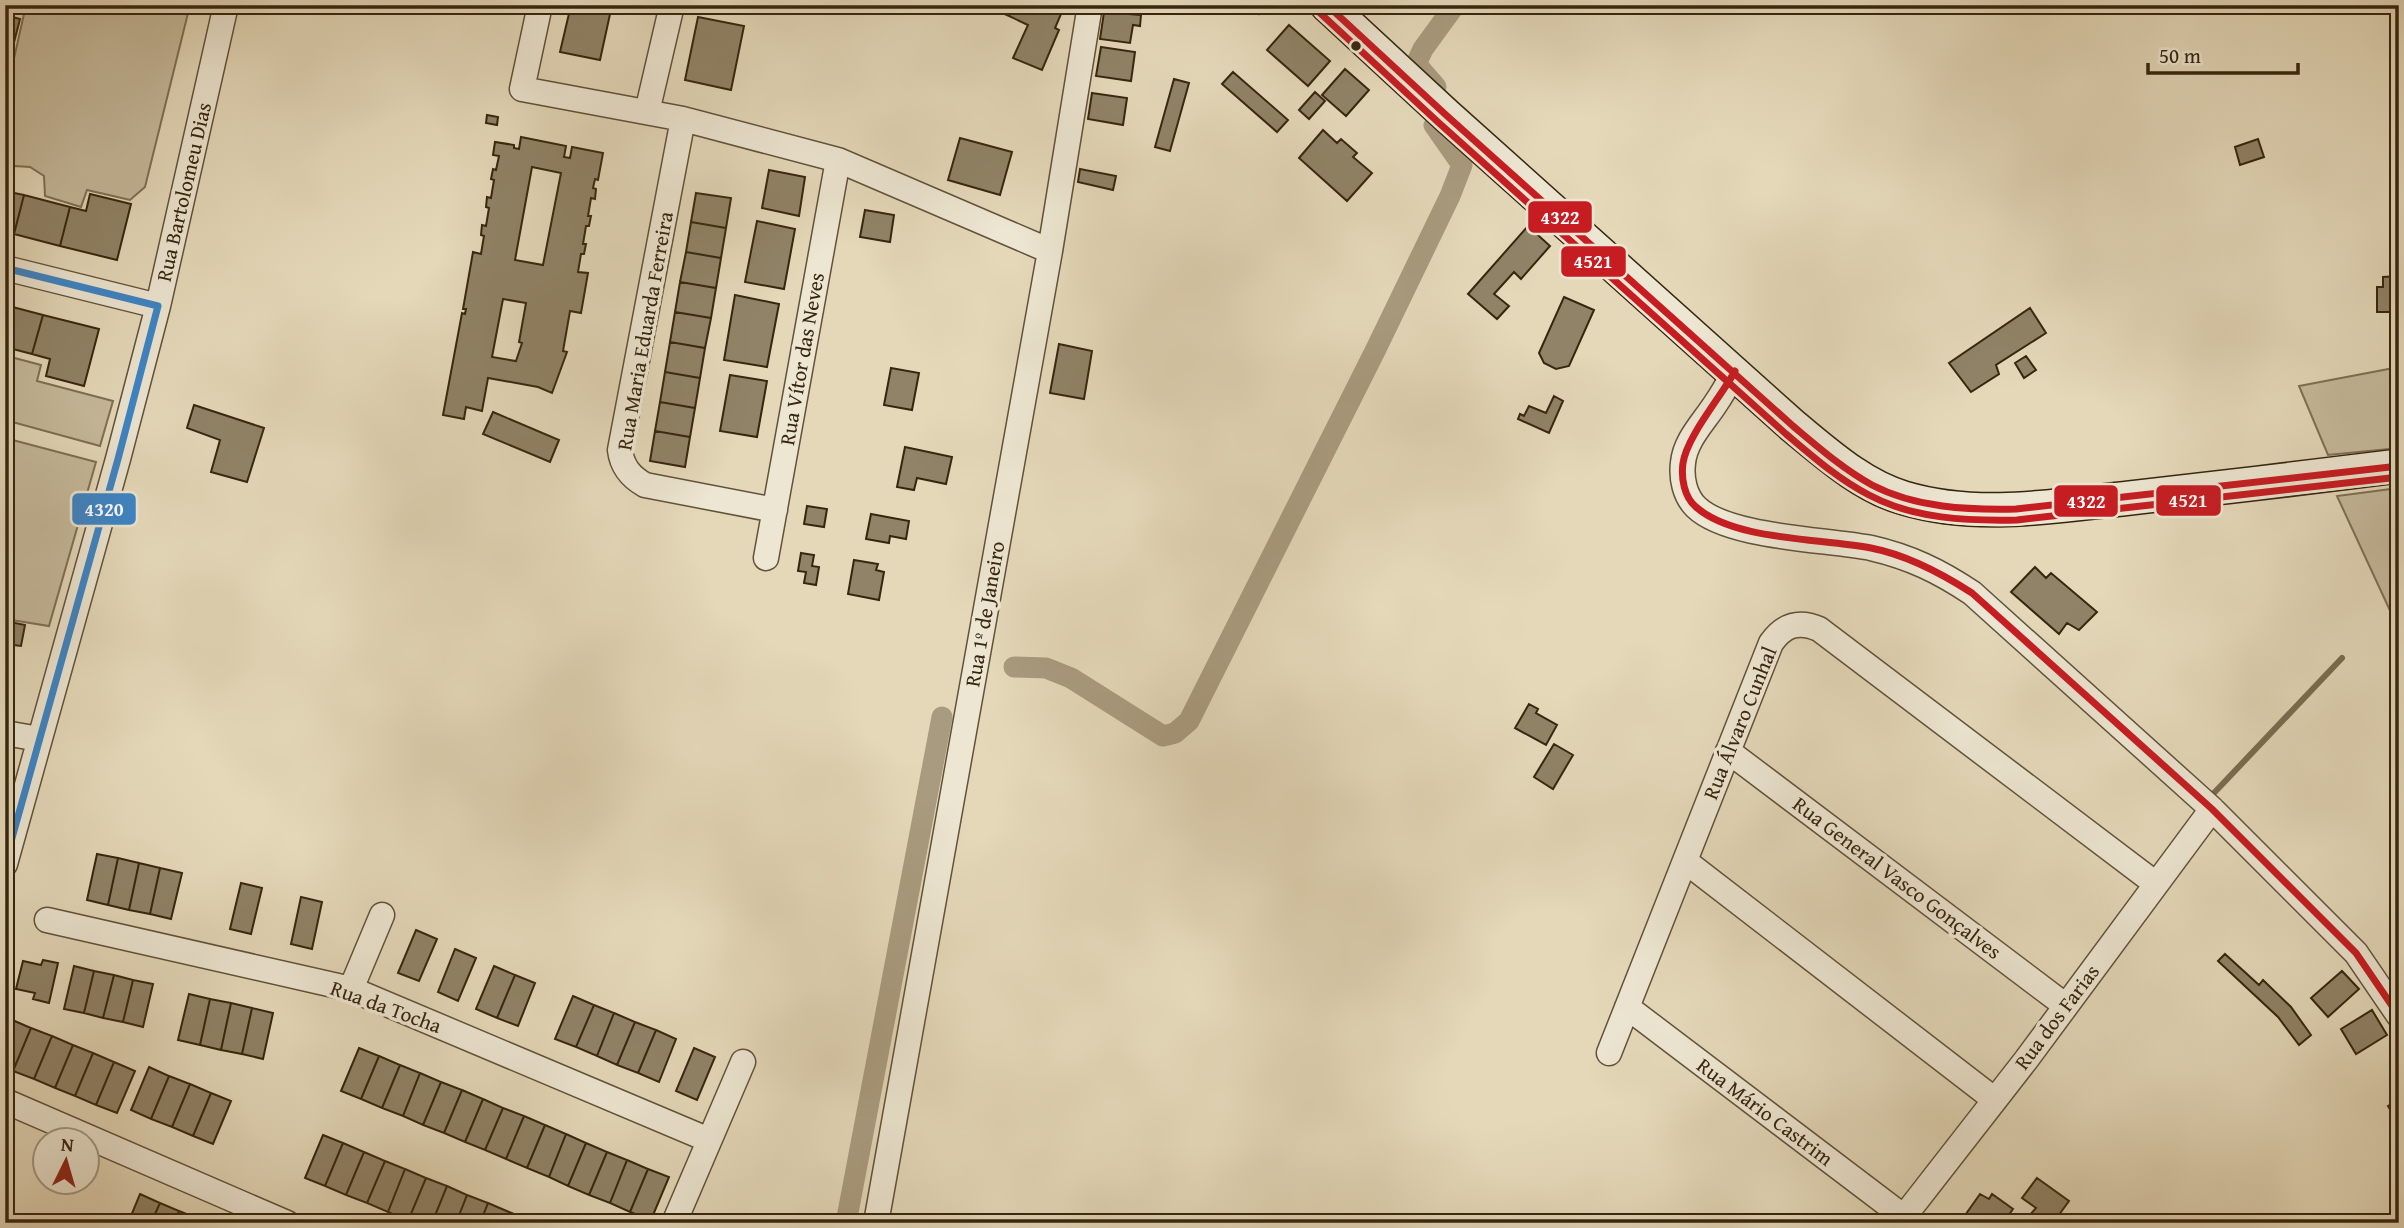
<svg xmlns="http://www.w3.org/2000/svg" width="2404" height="1228" font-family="'Gentium Book Plus',serif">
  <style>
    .green { fill: #c6ba9c; stroke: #7e7056; stroke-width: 2 }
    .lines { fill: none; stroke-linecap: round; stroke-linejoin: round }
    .stream { stroke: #7b6c52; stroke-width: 6 }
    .canal { stroke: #a99b7f; stroke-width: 21 }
    .building { fill: #908367; stroke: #36260f; stroke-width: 2; fill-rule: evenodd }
    .minor-casing { stroke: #62523a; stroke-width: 27 }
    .secondary-casing { stroke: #36260f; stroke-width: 36 }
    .minor { stroke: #ede6d2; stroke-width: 24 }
    .secondary { stroke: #ede6d2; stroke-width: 33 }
    .bus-1-casing { stroke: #ede6d2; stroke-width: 12 }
    .bus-2-casing { stroke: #ede6d2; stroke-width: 12 }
    .bus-3-casing { stroke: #ede6d2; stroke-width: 12 }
    .bus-1 { stroke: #c61d23; stroke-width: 7 }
    .bus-2 { stroke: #c61d23; stroke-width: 7 }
    .bus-3 { stroke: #3d85c6; stroke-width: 7 }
    .bus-dot { fill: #36260f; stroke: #ede6d2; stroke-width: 2.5 }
    .labels { text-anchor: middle; stroke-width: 7; stroke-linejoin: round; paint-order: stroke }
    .street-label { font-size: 21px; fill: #36260f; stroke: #ede6d2 }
    .line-badge { stroke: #ede6d2; stroke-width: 2.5 }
    .badge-label { font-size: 19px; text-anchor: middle; font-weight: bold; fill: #fff }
  </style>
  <rect width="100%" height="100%" fill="#e4d8b9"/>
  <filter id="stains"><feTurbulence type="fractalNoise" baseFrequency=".00286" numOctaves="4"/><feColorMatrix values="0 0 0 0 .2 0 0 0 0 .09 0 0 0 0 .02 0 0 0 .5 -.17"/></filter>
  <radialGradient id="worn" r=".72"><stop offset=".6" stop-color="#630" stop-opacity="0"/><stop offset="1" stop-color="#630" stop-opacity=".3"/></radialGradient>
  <path class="green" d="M5,5H190L145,187L130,200L87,190L81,207L45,196L44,176L30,167L15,166L5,174V62L13,63L24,14L5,8Z
    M7,356L41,365L37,381L113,401L100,446L5,420V358Z
    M2399,367V448L2328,455L2299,386Z
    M5,438L96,462L49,626L5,619Z
    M2399,488V630L2337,496Z"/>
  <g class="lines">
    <path class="stream" d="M2213,794L2342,658"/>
    <path class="canal" d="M1436,87L1416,64L1423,49L1455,5
      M1014,667L1046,668L1071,678L1163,736L1175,733L1189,721L1375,351L1450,196L1462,165L1434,125
      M846,1223L942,717"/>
  </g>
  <path class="building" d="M571,5H612L600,60L560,52Z
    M983,5H1014L1009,16Z
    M1014,5H1059L1064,7L1055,28L1059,30L1042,70L1013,58L1028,25L1009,16Z
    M1250,5H1267L1259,14Z
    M1104,12L1141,15L1140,26L1133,25L1130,43L1100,39Z
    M5,15L20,19L10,58L5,57Z
    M698,17L744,26L731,90L685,80Z
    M1289,25L1330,61L1308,86L1267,50Z
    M1101,47L1135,52L1131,81L1096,76Z
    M1345,69L1369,90L1346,116L1322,95Z
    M1233,72L1288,120L1277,132L1222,84Z
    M1174,79L1189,83L1170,151L1155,147Z
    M1315,92L1325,101L1309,119L1299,110Z
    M1092,93L1127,98L1123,125L1088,119Z
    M487,115L498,117L497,125L486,123Z
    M1323,130L1337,143L1341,139L1357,153L1353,157L1372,173L1347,201L1299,158Z
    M521,137L566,146L564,157L570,158L572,147L603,153L598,180L595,179L593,188L596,189L595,199L591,198L588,216H591L589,226H586L583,244H586L584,254H581L578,272L588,273L581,313L570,311L563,351L567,352L552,393L538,387L488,378L482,411L466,407L464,419L443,415L462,313L465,314L466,309H463L473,252L481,254L484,236L481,235L482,225L486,226L489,208L486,207L487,197L491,198L494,180L491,179L493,169L496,170L499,156L493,155L495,142L514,145V148L519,149ZM532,167L561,173L543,265L515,260ZM503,299L526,303L519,342L522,343L516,361L492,357Z
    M960,138L1012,152L1000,195L948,180Z
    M2258,139L2264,157L2240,165L2235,147Z
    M1080,169L1116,176L1113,190L1078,182Z
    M769,170L805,177L799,216L762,208Z
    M5,191L24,195L14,234L5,232Z
    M696,193L731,198L726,228L691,222Z
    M90,194L131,204L117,260L60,246L70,207L86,211Z
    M24,195L70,207L60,246L14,234Z
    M865,210L894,215L890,242L860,237Z
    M757,221L795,229L784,289L745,282Z
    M691,222L726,228L721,258L686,252Z
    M1528,226L1550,246L1521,279L1514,272L1494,294L1509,306L1497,319L1468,294Z
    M686,252L721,258L716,288L680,282Z
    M2399,276V285H2392V312H2377V287H2383V277Z
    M680,282L716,288L711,318L675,312Z
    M735,295L779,304L767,367L724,360Z
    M1564,297L1594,310L1569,366L1556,369L1544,363L1539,353Z
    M5,305L43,315L32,354L5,347Z
    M2030,308L2046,333L1996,365L1999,374L1971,392L1949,363Z
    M675,312L711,318L705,348L670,342Z
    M43,315L99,329L84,386L46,376L50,359L32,354Z
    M670,342L705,348L700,378L665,372Z
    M1059,344L1092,351L1084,399L1050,393Z
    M2026,356L2036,370L2024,378L2015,363Z
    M891,368L919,373L912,410L884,405Z
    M665,372L700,378L695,408L660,402Z
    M730,375L767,381L757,437L720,431Z
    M1554,396L1563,401L1549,433L1518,419L1520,414L1524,416L1529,406L1546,413Z
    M660,402L695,408L690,437L655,431Z
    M194,405L264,428L247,482L211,472L220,440L187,428Z
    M493,412L559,440L550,462L483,434Z
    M655,431L690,437L685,467L650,461Z
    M905,447L952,457L946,484L917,478L914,490L897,487Z
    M807,506L827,509L824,527L804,524Z
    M871,514L909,521L906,539L890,536L889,543L866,539Z
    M801,553L814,555L812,566L819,567L816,585L804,583L806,572L798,571Z
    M854,560L878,564L876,570L884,572L879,600L848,594Z
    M2035,567L2046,578L2051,573L2097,612L2079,630L2067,623L2059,634L2011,592Z
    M5,621L25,625L21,646L5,644Z
    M1529,704L1538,709L1536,713L1557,725L1546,745L1515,728Z
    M1554,744L1573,755L1553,789L1534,777Z
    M97,854L118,858L108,905L87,900Z
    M118,858L139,863L129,910L108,905Z
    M139,863L160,868L150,914L129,910Z
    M160,868L182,873L171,919L150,914Z
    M241,883L262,888L251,934L230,929Z
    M301,897L322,902L312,949L291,944Z
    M416,930L437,939L419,981L398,973Z
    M455,949L476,958L458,1001L438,992Z
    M2225,954L2259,985L2263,980L2291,1007L2311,1035L2299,1045L2278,1017L2218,961Z
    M43,960L58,963L49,1003L33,999L35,993L16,989L23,961L41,965Z
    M74,966L94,971L84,1013L64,1009Z
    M494,966L515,975L497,1018L476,1009Z
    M94,971L114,975L103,1018L84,1013Z
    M2342,971L2359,989L2328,1017L2311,998Z
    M114,975L133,980L123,1022L103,1018Z
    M515,975L535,983L518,1026L497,1018Z
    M133,980L153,984L143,1027L123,1022Z
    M189,994L210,999L200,1045L178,1040Z
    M573,996L594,1005L576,1047L555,1039Z
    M210,999L231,1003L221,1050L200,1045Z
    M231,1003L252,1008L242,1054L221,1050Z
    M594,1005L614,1013L597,1056L576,1047Z
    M252,1008L273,1013L263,1059L242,1054Z
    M2372,1010L2387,1035L2356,1054L2341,1029Z
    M614,1013L635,1022L617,1065L597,1056Z
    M10,1019L31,1028L13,1071L5,1067V1032Z
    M635,1022L656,1030L638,1073L617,1065Z
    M31,1028L52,1036L34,1079L13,1071Z
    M656,1030L676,1039L659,1082L638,1073Z
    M52,1036L73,1045L55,1088L34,1079Z
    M73,1045L93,1053L75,1096L55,1088Z
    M359,1048L379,1056L361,1099L341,1091Z
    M694,1048L715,1057L697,1100L676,1091Z
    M93,1053L114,1062L96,1105L75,1096Z
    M379,1056L400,1065L382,1108L361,1099Z
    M114,1062L135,1071L117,1113L96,1105Z
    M400,1065L420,1073L403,1116L382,1108Z
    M149,1067L169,1076L151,1119L131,1110Z
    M420,1073L441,1082L423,1125L403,1116Z
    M169,1076L190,1084L172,1127L151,1119Z
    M441,1082L462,1090L444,1133L423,1125Z
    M190,1084L211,1093L193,1136L172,1127Z
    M462,1090L483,1099L465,1142L444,1133Z
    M211,1093L231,1101L213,1144L193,1136Z
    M483,1099L503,1108L485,1150L465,1142Z
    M2399,1099V1124L2388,1106Z
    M503,1108L524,1116L506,1159L485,1150Z
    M524,1116L545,1125L527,1168L506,1159Z
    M545,1125L566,1134L549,1177L527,1168Z
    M566,1134L586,1143L568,1186L549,1177Z
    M323,1135L343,1143L325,1186L305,1178Z
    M343,1143L364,1152L346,1195L325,1186Z
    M586,1143L607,1152L589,1195L568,1186Z
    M364,1152L385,1161L367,1203L346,1195Z
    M607,1152L627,1160L610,1203L589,1195Z
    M627,1160L648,1169L630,1212L610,1203Z
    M385,1161L405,1169L388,1212L367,1203Z
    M405,1169L426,1178L408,1221L388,1212Z
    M648,1169L669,1177L651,1220L630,1212Z
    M426,1178L447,1186L432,1223H413L408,1221Z
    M2037,1178L2069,1201L2053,1223H2036L2028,1217L2036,1208L2022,1198Z
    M447,1186L467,1195L456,1223H432Z
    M140,1194L160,1203L151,1223H128Z
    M1980,1194L1989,1199L1992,1194L2013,1209L2003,1223H1964L1961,1221Z
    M467,1195L488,1203L480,1223H456Z
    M160,1203L179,1211L174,1223H151Z
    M488,1203L509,1212L504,1223H480Z
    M179,1211L199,1219L197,1223H174Z
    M509,1212L529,1220V1223H504Z"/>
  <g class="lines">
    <g class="minor-casing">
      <path id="minor" d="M540,5L522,89L683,119L838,160L1050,251
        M647,112L672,5
        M683,119L620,450C622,467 631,477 645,485L775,510
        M5,268L158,306
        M1735,371C1729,382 1723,393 1716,403C1704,422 1685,440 1683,463C1681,479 1685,496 1696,507C1728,538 1826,539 1871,548C1910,557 1939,571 1972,593L2212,809L2356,953L2399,1016
        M766,558L838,160
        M5,733L39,739
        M1728,751L2066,1006
        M1685,861L1995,1100
        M5,864L118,459L158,306L226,5
        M47,920L351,989L709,1140
        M351,989L382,915
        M1627,1007L1904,1217
        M1609,1053L1771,643C1784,625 1798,620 1819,629L2156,884
        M5,1101L287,1223
        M674,1223L743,1062
        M876,1223L1050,251L1090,5
        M1899,1223L2026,1060L2212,809"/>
    </g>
    <g class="secondary-casing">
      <path id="secondary" d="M1327,5L1446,115L1793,426C1826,453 1862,486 1904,498C1978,520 2054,506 2130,498C2220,488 2309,477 2399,466"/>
    </g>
    <use href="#minor" class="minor"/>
    <use href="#secondary" class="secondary"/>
    <g class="bus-1-casing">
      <path id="bus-1" d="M1327,5L1446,115L1793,426C1818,447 1843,469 1872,485C1916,508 1968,510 2016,509L2399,466
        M1735,371C1721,397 1687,436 1683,463C1681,478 1684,497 1696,507C1735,541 1821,538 1871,548C1907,555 1941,573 1972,593L2212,809L2356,953L2399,1016"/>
    </g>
    <g class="bus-2-casing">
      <path id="bus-2" d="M1320,13L1439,123L1786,434C1812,456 1838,479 1869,495C1914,519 1967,521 2017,520L2399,477"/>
    </g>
    <g class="bus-3-casing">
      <path id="bus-3" d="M5,268L158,306L118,459L5,863"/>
    </g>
    <use href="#bus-1" class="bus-1"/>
    <use href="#bus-2" class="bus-2"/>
    <use href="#bus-3" class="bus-3"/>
  </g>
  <circle class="bus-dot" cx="1356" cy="46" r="6"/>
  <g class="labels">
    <g class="street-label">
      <text transform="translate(184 192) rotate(-77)" y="7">Rua Bartolomeu Dias</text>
      <text transform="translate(645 331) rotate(-80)" y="7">Rua Maria Eduarda Ferreira</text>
      <text transform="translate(802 359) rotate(-80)" y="7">Rua Vítor das Neves</text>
      <text transform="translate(985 614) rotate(-80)" y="7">Rua 1º de Janeiro</text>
      <text transform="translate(1740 723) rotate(-68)" y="7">Rua Álvaro Cunhal</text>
      <text transform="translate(1897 878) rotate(37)" y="7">Rua General Vasco Gonçalves</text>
      <text transform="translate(386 1007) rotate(20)" y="7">Rua da Tocha</text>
      <text transform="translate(2057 1017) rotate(-53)" y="7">Rua dos Farias</text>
      <text transform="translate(1765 1112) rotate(37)" y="7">Rua Mário Castrim</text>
    </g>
  </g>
  <g class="line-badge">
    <rect x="1527" y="200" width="66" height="34" rx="7" fill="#c61d23"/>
    <rect x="1560" y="245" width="67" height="33" rx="7" fill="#c61d23"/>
    <rect x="2155" y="484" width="67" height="33" rx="7" fill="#c61d23"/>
    <rect x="2053" y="484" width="66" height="34" rx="7" fill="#c61d23"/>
    <rect x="71" y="492" width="66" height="34" rx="7" fill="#3d85c6"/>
  </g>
  <g class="badge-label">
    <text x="1560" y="224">4322</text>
    <text x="1593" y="268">4521</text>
    <text x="2188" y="507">4521</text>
    <text x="2086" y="508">4322</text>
    <text x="104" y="516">4320</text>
  </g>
  <rect width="2404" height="1228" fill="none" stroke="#e4d8b9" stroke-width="28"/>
  <rect x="7" y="7" width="2390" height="1214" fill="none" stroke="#36260f" stroke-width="3.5"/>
  <rect x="14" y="14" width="2376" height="1200" fill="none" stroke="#36260f" stroke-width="2"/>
  <g transform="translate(66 1161) rotate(5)"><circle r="33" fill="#ede6d2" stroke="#a49984" stroke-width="2"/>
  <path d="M0-5L12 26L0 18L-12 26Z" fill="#8f2418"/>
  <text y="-10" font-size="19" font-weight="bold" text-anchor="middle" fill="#36260f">N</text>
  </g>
  <path d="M2148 63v10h150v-10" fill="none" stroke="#36260f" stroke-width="3.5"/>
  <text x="2159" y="63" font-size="21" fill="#36260f" stroke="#ede6d2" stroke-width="5" paint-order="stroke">50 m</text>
  <rect width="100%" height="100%" filter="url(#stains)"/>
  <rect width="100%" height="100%" fill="url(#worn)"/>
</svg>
